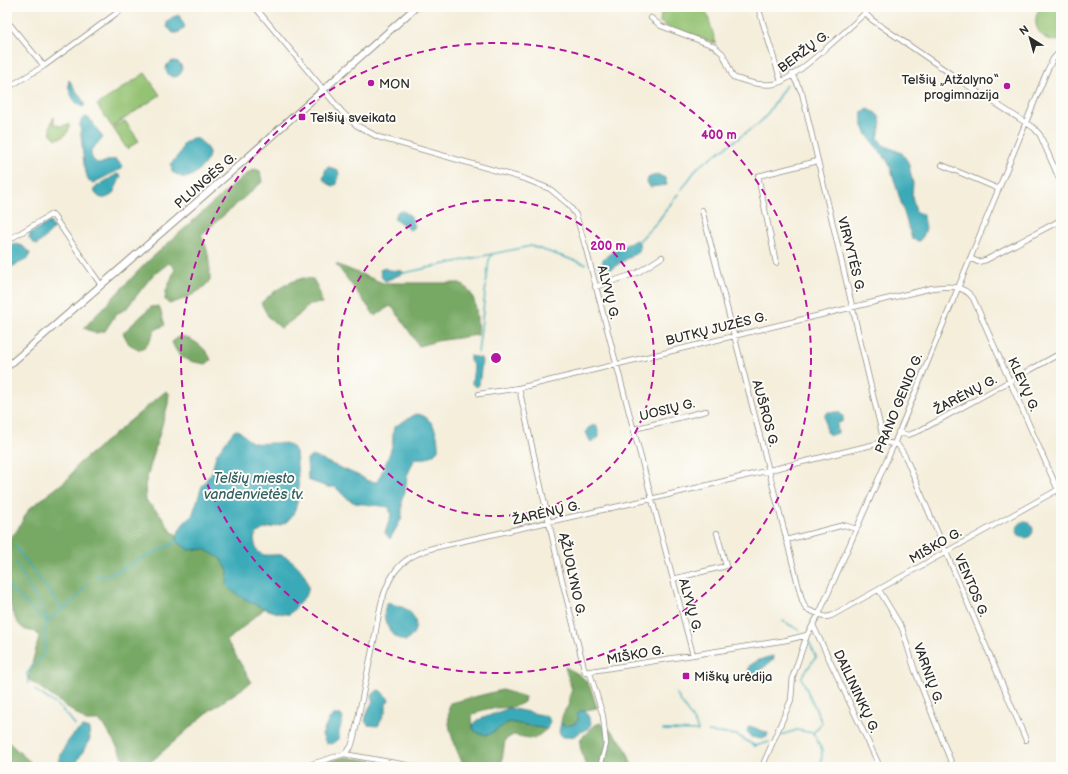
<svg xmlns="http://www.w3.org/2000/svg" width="1068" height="774" font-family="'Balsamiq Sans',sans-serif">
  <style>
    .green { fill: #94c373; stroke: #60774f }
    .forest { fill: #77a965; stroke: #516a48 }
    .water { fill: #3aaab8; stroke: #326a72 }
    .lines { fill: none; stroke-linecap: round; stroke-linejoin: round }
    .stream { stroke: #3aaab8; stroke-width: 1.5 }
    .street-casing { stroke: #908c83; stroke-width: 6 }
    .secondary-casing { stroke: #908c83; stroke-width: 8 }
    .street { stroke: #fff; stroke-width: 4.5 }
    .secondary { stroke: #fff; stroke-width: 6 }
    .ring { fill: none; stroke: #b5179e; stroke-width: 2; stroke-dasharray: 7 5 }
    .poi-dot { fill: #b5179e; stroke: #fdfcf7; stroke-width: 1.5 }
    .labels { text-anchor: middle; stroke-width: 4; stroke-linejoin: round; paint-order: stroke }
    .street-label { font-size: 13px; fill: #2b2b2b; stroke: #fdfcf7 }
    .poi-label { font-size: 13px; fill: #2b2b2b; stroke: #fdfcf7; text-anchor: start }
    .water-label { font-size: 14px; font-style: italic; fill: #315e63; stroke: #fdfcf7 }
    .centre { fill: #b5179e; stroke: #fdfcf7; stroke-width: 2 }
    .ring-label { font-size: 12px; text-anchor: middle; font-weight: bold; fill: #b5179e; stroke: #fdfcf7; stroke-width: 4; stroke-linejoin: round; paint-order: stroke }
  </style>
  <rect width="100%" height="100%" fill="#fdfcf7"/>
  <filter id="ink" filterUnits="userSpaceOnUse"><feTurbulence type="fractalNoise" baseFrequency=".025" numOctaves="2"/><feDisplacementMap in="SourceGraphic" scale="8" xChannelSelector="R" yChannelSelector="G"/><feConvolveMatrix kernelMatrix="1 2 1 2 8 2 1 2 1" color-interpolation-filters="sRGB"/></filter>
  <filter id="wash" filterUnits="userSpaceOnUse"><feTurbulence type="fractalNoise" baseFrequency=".012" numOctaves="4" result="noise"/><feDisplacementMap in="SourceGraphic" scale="16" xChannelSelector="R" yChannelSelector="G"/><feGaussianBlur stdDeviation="0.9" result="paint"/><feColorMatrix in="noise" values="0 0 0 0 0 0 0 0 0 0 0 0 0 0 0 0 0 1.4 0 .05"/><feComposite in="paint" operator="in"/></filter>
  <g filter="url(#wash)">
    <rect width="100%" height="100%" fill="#f4eedb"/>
    <path class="green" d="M675,7H705L716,43L669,28L660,22L661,13Z
      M1041,7H1061V40C1041,45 1028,22 1041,7Z
      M145,73L160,95L112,127L97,105Z
      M54,117V124L61,126L69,124C71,132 63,138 56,139L51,134L50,126Z
      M125,121L139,141L127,149L113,128Z"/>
    <path class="forest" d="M255,169L260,171L262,182L201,235C209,250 210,264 210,281C197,294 186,299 169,304L165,300L166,291L175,269L169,263L152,276L126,309L116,314L105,331L96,333L84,328L146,263L235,183L252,170Z
      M336,264L383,283H460C479,294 476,315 478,335L437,341L419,346L394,309L390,306L375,316Z
      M303,278L313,279L318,288L322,303L310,304L298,316L281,328L269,318L261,303C274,291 285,283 303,278Z
      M159,306L165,325L155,330L148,344L140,350L129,344L123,333L151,307Z
      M180,336C192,338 207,348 211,360L206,364C187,361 179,360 172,342Z
      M166,391L169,393L168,404L145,485L146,501L161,515L171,531L177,535V541L199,550L204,549L220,558L228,570L227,578L230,589L265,608L227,641L251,681L249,684L209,711L145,767H129L104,725L99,721H86L28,679L39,637L36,632C33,631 27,631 24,629C4,616 7,562 7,540L16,532L29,509L69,478L77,465Z
      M565,667C590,679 589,683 597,708L580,711C579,721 576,724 566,726L561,723C562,715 564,710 570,704L569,697L572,690Z
      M502,690L525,697L524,702C507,713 489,702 472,716L473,729L478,733L488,735L509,722L547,729L534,739L513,735L505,740L501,767H464C456,748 444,724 450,703Z
      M600,723C619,736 626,744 632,767H586L580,746L581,738L595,725Z
      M7,741L36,767H7Z
      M345,757L380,762L386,767H320L321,763Z"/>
    <path class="water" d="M179,15L185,27L178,33H173L167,27V21L173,17Z
      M166 69a8 8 0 1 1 16 0a8 8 0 1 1-16 0Z
      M69,80L85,104L83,107C74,105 66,88 69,80Z
      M868,109C885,116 881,123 878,138L883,145L902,153L908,162L913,183L912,196L916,212L922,214C927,225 928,232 919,241L912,239L890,166C882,149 858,134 862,112Z
      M85,117L90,119L103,138L91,150C91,157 92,160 99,164C111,160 115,155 123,167L121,169L93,183L88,180L84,165L80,124L81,120Z
      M192,138C198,138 200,140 203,144C206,147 210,151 209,155C207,164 193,178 184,178L172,172L171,164L180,153L184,143Z
      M329,167L338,170L339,174L337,184L333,186L327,183L323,179L326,168Z
      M117,174L121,176L113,194C105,200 99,200 94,191V188Z
      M657,174L665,178L667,185L650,187L647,182L648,178Z
      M398,211H403L411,216L414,227L410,230L394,218Z
      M50,222L54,229L37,245L32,242L29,238L30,233Z
      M636,240L639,242L640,249L638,252L609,270H606L602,264L603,259L615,250Z
      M14,243L24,247L30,253L28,259L7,269V247Z
      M384,268L389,270L402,271L404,273L385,281L382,278L380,270Z
      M470,356L481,358L482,361L479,385L477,387L472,384L474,366L470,361Z
      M828,412H839L843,416V421L837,424L838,433L831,435L828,434L826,431L825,415Z
      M416,414C433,415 439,435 438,450C430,458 425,460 415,458L407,476L405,492L402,498V518L390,539L385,533L391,515L389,507L355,503L346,498L335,487H327L308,480L307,459L313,456L362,477L368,481L377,482C378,481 390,454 391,449C394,442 392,434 394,427Z
      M594,425L597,426L599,437L593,442L590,441L586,432L588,428Z
      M237,430C244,433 247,441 255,443C268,445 289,438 296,452C297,474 307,519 277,526C266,529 260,528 254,538C255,544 255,549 260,553C265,557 275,554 281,555C295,559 313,580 307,594L290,614C275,616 236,597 227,586L228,570L220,558L204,549L188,550L177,541C177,530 183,522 192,516L202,486L212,472L216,455L223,445L234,431Z
      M1017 530a8 8 0 1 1 16 0a8 8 0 1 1-16 0Z
      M387,603C393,604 400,606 406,609C419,618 419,632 406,641C390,639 379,617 387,603Z
      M773,656L774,659L756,674L751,675L748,673L749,666C757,660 764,658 773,656Z
      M378,690L381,691L389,699L388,702L386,703V710L378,726L368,725L365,721C367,714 368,708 373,702L372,695Z
      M509,708L547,716L550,721L547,729L509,722L488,735L478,733L473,729L474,723L478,720Z
      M585,710L591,722L590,727L572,737H562L559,732L561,723L566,726L574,724L579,720L577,714L580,711Z
      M333,715H341L343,718L339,732V738L332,744L326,743L322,735L329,719Z
      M750,726L768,733L767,737L762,739L751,737L747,732L748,727Z
      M83,727L89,729L90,739L75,765L74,767H58C61,750 68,737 83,727Z"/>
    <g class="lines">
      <path class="stream" d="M681,190L698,167L758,124L766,116L786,85
        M638,242L658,221L678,194
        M598,266L603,264
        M404,273L492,254
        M478,353L489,260L492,254L531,246L585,264
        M14,545L63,610
        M16,563L48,620
        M96,577L113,573L178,541
        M7,585L43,620H48
        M783,621L799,630
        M809,641L816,657L802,676V679L822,723L813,733
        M28,683L27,673L41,658L46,647L44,638L48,620C63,610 78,600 87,583
        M35,690C52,702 63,707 75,725
        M663,730L698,731C697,722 681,704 676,693
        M708,732L737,735L755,746L769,742
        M781,735L797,730L813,733L822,750L821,767
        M54,767L60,763"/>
    </g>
  </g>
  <g filter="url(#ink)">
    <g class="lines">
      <g class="street-casing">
        <path id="street" d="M255,7L342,112L356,125L378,137L525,179L550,189L568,204L576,215L586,249L693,655
          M758,7L781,81
          M865,13L872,20L967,85L1034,128L1040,135L1061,183
          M651,18L661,26L714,46L723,54L733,77C747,82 759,86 775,84C793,81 856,22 871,7
          M7,21L44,66
          M792,74L802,93L884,442
          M7,88L44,66L125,7
          M942,165L999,189
          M702,210L802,600L806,609L826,617L831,616L1061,488
          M7,241L52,214L101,285
          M970,258L978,262L986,260L1061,220
          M776,263L758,176L818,161
          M595,287L637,273L662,257
          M519,388L560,572L585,672L787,640L807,635
          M479,394L519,388L932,288C948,286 962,284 973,298L1061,497
          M634,429L706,411
          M898,432L908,435L919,431L1061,353
          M786,540L844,525L856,529
          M673,579L726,566L717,533
          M879,590L902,628L915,671L953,767
          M813,625L880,767
          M590,673L603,716L606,744L600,767
          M344,754L351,747L354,737C361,705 367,673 374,641C378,619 381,592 394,573C404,558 420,551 437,547L651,499L884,442L898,445L905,456L1026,740
          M302,767L344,754L418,767
          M762,767L791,700L793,676L807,635L819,614L894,444L1047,71L1053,59L1061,50"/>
      </g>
      <g class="secondary-casing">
        <path id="secondary" d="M7,367L238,166L416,7"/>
      </g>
      <use href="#street" class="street"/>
      <use href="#secondary" class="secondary"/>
    </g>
  </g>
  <g class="ring">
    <circle cx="496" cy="358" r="158"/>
    <circle cx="496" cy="358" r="315"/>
  </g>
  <g class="poi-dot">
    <circle cx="371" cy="83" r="4"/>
    <circle cx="1007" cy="86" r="4"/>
    <rect x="298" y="113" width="8" height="8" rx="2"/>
    <rect x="682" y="672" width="8" height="8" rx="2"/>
  </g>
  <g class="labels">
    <g class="street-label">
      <text transform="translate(803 51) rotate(-37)" y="5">BERŽŲ G.</text>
      <text transform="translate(205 180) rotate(-41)" y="5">PLUNGĖS G.</text>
      <text transform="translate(852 254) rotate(76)" y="5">VIRVYTĖS G.</text>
      <text transform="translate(609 292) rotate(76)" y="5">ALYVŲ G.</text>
      <text transform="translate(716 328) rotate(-14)" y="5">BUTKŲ JUZĖS G.</text>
      <text transform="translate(1024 384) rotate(66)" y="5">KLEVŲ G.</text>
      <text transform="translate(965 394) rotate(-28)" y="5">ŽARĖNŲ G.</text>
      <text transform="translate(898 403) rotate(-68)" y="5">PRANO GENIO G.</text>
      <text transform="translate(667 409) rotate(-14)" y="5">UOSIŲ G.</text>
      <text transform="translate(766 413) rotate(75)" y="5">AUŠROS G.</text>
      <text transform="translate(546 512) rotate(-13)" y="5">ŽARĖNŲ G.</text>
      <text transform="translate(935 545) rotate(-30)" y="5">MIŠKO G.</text>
      <text transform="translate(573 574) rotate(78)" y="5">ĄŽUOLYNO G.</text>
      <text transform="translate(972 585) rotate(67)" y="5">VENTOS G.</text>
      <text transform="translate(691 605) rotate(75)" y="5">ALYVŲ G.</text>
      <text transform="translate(635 654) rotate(-10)" y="5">MIŠKO G.</text>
      <text transform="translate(929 673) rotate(70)" y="5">VARNIŲ G.</text>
      <text transform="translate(857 691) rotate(65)" y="5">DAILININKŲ G.</text>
    </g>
    <g class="poi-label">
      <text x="999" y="84" text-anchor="end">Telšių „Atžalyno“<tspan x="999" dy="15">progimnazija</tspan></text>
      <text x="379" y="88">MON</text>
      <text x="310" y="122">Telšių sveikata</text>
      <text x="694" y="681">Miškų urėdija</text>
    </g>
    <g class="water-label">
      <text x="254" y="483">Telšių miesto<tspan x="254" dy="16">vandenvietės tv.</tspan></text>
    </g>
  </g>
  <circle cx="496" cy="358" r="6" class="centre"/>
  <g class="ring-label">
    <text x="719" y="139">400 m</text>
    <text x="608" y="250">200 m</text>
  </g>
  <rect width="1068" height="774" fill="none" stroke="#fdfcf7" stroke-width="24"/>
  <g transform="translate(1030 38) rotate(323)" stroke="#fdfcf7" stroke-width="3" paint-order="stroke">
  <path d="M0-3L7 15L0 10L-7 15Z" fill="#2b2b2b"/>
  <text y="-6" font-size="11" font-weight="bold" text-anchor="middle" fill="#2b2b2b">N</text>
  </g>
</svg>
